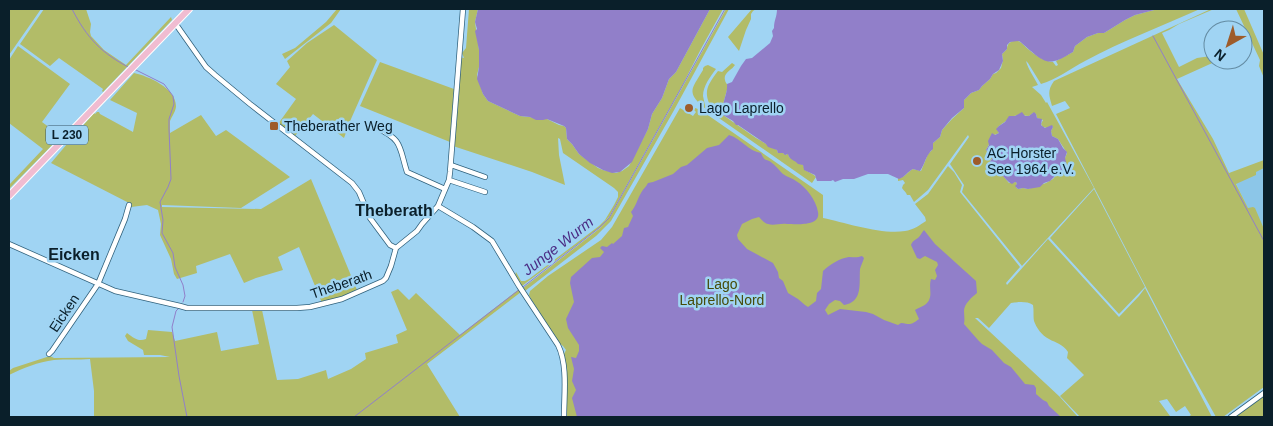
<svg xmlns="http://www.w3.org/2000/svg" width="1273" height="426" font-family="Helvetica,sans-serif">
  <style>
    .built { fill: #8cc6e8 }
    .green { fill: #b2bc68; fill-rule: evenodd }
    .water { fill: #917fc9 }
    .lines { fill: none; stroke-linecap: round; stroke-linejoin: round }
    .stream { stroke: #917fc9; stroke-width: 1 }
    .minor-casing { stroke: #31627d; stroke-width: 6 }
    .primary-casing { stroke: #fff; stroke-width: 8 }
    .minor { stroke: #fff; stroke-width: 4.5 }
    .primary { stroke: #f0bcd1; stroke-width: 6 }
    .poi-dot { fill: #9e5c2a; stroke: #a0d4f3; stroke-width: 2 }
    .labels { text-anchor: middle; stroke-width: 5; stroke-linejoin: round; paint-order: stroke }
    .shield { fill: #a0d4f3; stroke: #375566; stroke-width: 1 }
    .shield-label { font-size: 12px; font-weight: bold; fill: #0a1f2a }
    .poi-label { font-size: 14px; fill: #0a1f2a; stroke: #a0d4f3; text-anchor: start }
    .street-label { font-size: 14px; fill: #0a1f2a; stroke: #a0d4f3 }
    .park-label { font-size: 14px; fill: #474c0a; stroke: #a0d4f3 }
    .water-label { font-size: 15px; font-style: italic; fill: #4b2d85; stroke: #a0d4f3 }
    .quarter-label { font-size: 16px; font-weight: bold; fill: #0a1f2a; stroke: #a0d4f3 }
  </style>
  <rect width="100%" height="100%" fill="#a0d4f3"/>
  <path class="built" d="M1264,166V242L1234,179Z"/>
  <path class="green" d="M9,9H41L9,55Z
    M44,9H86L91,24L90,32L91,36L104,50L126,65L171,17L172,20L103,92L102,91L103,89L59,58L50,66L20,44Z
    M337,9H341L331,23L285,59L282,54L295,48L326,22Z
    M469,9H478L475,22L479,50V67L477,75L483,94L488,101L520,116L547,119L559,125L564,126L566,128L567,139L572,144L579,154L598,168L603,170L616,173L622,171L629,166L648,129L652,114L662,98L669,79L676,72L710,9H723L702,47L683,84L609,217L599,228L522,286L515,275L516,272L521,281H525L529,279L599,226L605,220L614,205L618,197V192L614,188L563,153L560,139L558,138L559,155L565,185L532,172L453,146L460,57L464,58L462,53L466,48Z
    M726,9H729L673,112L611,221L596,236L525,291L523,288L599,229L610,217Z
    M752,9H756L753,11L751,14V19L746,30L739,51L728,37Z
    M1158,9H1200C1162,26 1122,41 1085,61C1070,69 1057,79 1041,84L1028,63L1026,61C1028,69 1034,77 1038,85L1032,87L1041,95L1046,103L1047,102L1094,188L1022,266L962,192L964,185L950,164L969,137L968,135L928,190L914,202L910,195H907C906,192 904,191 902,188L903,185L905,183L903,180L898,181V178C905,178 908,171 913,169L921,171L928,154L932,150L933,143L940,137L942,130L952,119L964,108V100L971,93L979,90L982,86L990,79L993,74L996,73L1001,68L1003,60L1002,54L1007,49C1007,43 1012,40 1018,41C1022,42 1025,47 1028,49C1035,55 1044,61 1053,62L1056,66L1058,65L1056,61L1073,52L1075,46L1087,37L1098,33H1104L1125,20L1135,15ZM1033,113L1036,114L1037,118L1043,120L1041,124L1043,127L1047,128L1052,126L1053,127L1051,131L1052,136L1058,139L1067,153L1065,158V171L1057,174L1053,179L1046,183L1028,189L1023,188L1018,189L1016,187L1017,184L1016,182L1009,183L994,165H991L990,161L992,159V154L986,150L994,135L997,134L999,133L997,129C999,125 1002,124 1006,121C1015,114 1018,115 1029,116Z
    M1211,9H1214L1179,24L1169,30L1162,33L1179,67L1197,58L1211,56L1213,55V60H1219L1177,79L1213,139L1229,173L1264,160V168L1256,172V175L1236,184L1248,208L1253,207L1255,208L1264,229V387L1223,417H1216L1178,349L1056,114L1070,108L1065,101L1052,106C1049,95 1047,91 1054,81Z
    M1236,9H1244L1264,55V78L1259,66L1260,60Z
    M334,25L377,60L351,119L344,138L313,114L295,136L278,124L296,99L276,84L290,67L287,61L307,43Z
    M18,46L70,84L42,122L61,136L9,189V185L43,149L9,123V60Z
    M380,62L454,89L450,142L360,106Z
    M732,63L735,65C732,70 723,73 725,80C725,82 727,84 728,86L722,108L723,115L756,138L777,150L778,153H783L786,155L788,153L789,157L803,165L805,170L814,175L816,177L812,183L716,116C704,96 703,90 718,71L722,72Z
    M708,65L716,69C710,77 703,86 703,96C704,101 705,105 706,109C685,92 692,89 703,70V68L705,66Z
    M134,73C148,76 176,88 176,106C176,111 172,116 170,121C170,125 170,129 170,133L201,115L216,136L226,130L290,177L241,208L162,205V207L261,209L311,179L357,290L336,299L322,303L299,247L278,257L283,270L256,278L244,283L230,254L196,266L197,273L177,279L174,274L171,259L160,235L161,224L158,210L147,205L131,207V204L51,163L78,131L94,113L95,114L97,112H99L100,114L133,132L137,113L110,100Z
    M680,108L693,116L696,112L694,110L695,108L698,109H699L823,195V218C846,223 883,235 905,231C913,230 920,225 926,221L925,217L915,204L928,194L948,166L954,172L962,185L960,192L1020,267L1006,283L1007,285L1048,239L1119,317L1139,296L1145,288L1212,417H1188L1191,415L1185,406L1176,412L1167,399L1159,401L1170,416L1168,417H1080L1060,396L1084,375L1067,358L1068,352C1063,344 1056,343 1049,339C1042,336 1036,327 1034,321C1033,315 1034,310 1033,305C1027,301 1018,302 1011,303L989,328L978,318H975L1060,397L1078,417H565L566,374L564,354L566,350L563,346L559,343L531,299L529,295L530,291L548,276L601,240L612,227Z
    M1094,189L1145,287L1119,314L1050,238Z
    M398,289L409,300L416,293L460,335L518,290L521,292L427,364L460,417H94V391L90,359C78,360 66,359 54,360C38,362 23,368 9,375V371L13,368L50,356L54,358L170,357L160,355H144L143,350L128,341L125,336L127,333C134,338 138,342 146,339L148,330L172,332L175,341L217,332L221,351L259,344L252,310H262L277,380L298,379L326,370L328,379L351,369L366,359L365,353L398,343L396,335L407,330L391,292Z
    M1264,396V417H1235Z"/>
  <path class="water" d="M478,9H710L676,72L669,79L662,98L652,114L648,129L632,162L620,172L612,173L603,170L590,163L579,154L572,144L567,139L566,128L564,126L547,119L543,120H536L530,117L520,116L488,101L483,94L477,79L479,67V50L475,31L477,29L475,22Z
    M777,9H1158L1135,15L1125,20L1104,33H1098L1087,37L1075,46L1073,52C1067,55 1061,60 1054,61C1042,65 1028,47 1019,41L1010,42L1007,45V49L1002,54L1003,61L999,70L993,74L990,79L982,86L979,90L971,93L964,100V108L952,118L942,130L940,137L933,143V149C925,156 926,162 920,171L913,169C908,171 905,177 899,179L888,174H868L854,179H843L835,182L833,180L831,181H817L815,175L804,170L803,165L798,164C795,160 789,160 788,154L785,155L783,153H778L777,150L768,147L766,144L738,125H736L733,121L723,115C721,103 728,94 727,84L732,82L741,66L746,59L752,58L770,43L773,36L772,31L774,28C774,20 777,17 777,9Z
    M1022,112L1025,116H1029L1034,112L1036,114L1037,118L1042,119L1041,125L1045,128L1052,125L1053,127L1051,131L1052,136L1058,139L1063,148L1067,152L1065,158L1067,166L1065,171L1057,174L1050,181L1044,183L1040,187L1028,189L1023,188L1018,189L1015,186L1017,184L1016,182H1015L1012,184C1004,180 999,168 989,163L992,159V155L986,150L989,145L988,141L992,133L995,135L999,133L996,129L999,126L1005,122L1009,116H1015Z
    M729,135C742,139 748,151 761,153C765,163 766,158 772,163C774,164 780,171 783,174C787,177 792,178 796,181C806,187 816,200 818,212C821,227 795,224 787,224C780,223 774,226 768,224C764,223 762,220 759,217L752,219L742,224L737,235L738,239L747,249L773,263L778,272L779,278L783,281L788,293L798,299L805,305L808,307L816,301L817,293L821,289L823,271C829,265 840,258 849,257C854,257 857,258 862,256L864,258C863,262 861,265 860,269C859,284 863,302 844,305L840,301L835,300L829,304L825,310L828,315L840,309L866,312L873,314L884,320L898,325L901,323C910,324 910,326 919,319L915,310C918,308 924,306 926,304C934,297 928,288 931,279L935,280L937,276L935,270L938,265L937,262L925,256L920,259L917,258L911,245C913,240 916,240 919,237C921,235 922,232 924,230L935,244L976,281L977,293C972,297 964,304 964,311C964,315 965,319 964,324L978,340L982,344L992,350L1004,363L1011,367L1025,384L1034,385L1036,388V394L1043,400L1047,402L1049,406L1061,417H577L572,398L576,390L572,381L574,369L571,357L576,358L579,351V345L568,328L566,319L574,302L570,283L571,277L592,258L600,257L604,252L600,248L602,246L607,247L612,243L613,244L622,236L624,228L628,227L633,216L631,212C636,206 637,200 641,193C643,189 646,187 648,183L653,182L673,174L681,167L687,165L707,148L719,145Z"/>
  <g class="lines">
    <path class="stream" d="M72,9C87,38 101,53 130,68
      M1153,36L1264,241
      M134,69L164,84L173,96L174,104L169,119V129L171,179L168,187L160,202L163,220L162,233L173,253L175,267L183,285L185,296L183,302
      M523,287L599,228L609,218L725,9
      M179,308L176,311L172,327L179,376L187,417
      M354,417L520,289"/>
    <g class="minor-casing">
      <path id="minor" d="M463,9L450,172L449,180L438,206L473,227L492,241L519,286L558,345C568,365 564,395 564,417
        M175,23L206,67L215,75L250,104L352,183L359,192L370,218L390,245L396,248
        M377,128C403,140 399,147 407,172L445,189
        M451,165L485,177
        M449,180L485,192
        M9,244L115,291L180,306L187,308H297L310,307L342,299L383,281L386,278L391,266L396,248L417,231L422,224L438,206
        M49,354L52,351L98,284L125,219L129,205
        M1231,417L1264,393"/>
    </g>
    <g class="primary-casing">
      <path id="primary" d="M9,196L189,9"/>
    </g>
    <use href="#minor" class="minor"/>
    <use href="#primary" class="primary"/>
  </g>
  <g class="poi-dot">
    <circle cx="689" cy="108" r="5"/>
    <rect x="269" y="121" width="10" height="10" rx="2.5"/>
    <circle cx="977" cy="161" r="5"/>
  </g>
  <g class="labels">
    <rect class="shield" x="46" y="125.5" width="42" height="19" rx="4"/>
    <g class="shield-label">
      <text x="67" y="139">L 230</text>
    </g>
    <g class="poi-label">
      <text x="699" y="113">Lago Laprello</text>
      <text x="284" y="131">Theberather Weg</text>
      <text x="987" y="158">AC Horster<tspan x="987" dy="16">See 1964 e.V.</tspan></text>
    </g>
    <g class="street-label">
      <text transform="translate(341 284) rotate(-19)" y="5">Theberath</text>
      <text transform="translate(64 313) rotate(-56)" y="5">Eicken</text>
    </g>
    <g class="park-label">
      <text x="722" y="289">Lago<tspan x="722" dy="16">Laprello-Nord</tspan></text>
    </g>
    <g class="water-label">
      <text transform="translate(558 246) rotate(-38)" y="5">Junge Wurm</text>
    </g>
    <g class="quarter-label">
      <text x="394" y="216">Theberath</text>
      <text x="74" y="260">Eicken</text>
    </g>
  </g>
  <rect width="1273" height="426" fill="none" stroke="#0a1f2a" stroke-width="20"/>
  <g transform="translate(1228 45) rotate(219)"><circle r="24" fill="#a0d4f3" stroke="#648ca3"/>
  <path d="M0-4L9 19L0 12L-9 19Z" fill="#9e5c2a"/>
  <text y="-8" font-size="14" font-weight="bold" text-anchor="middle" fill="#0a1f2a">N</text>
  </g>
</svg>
